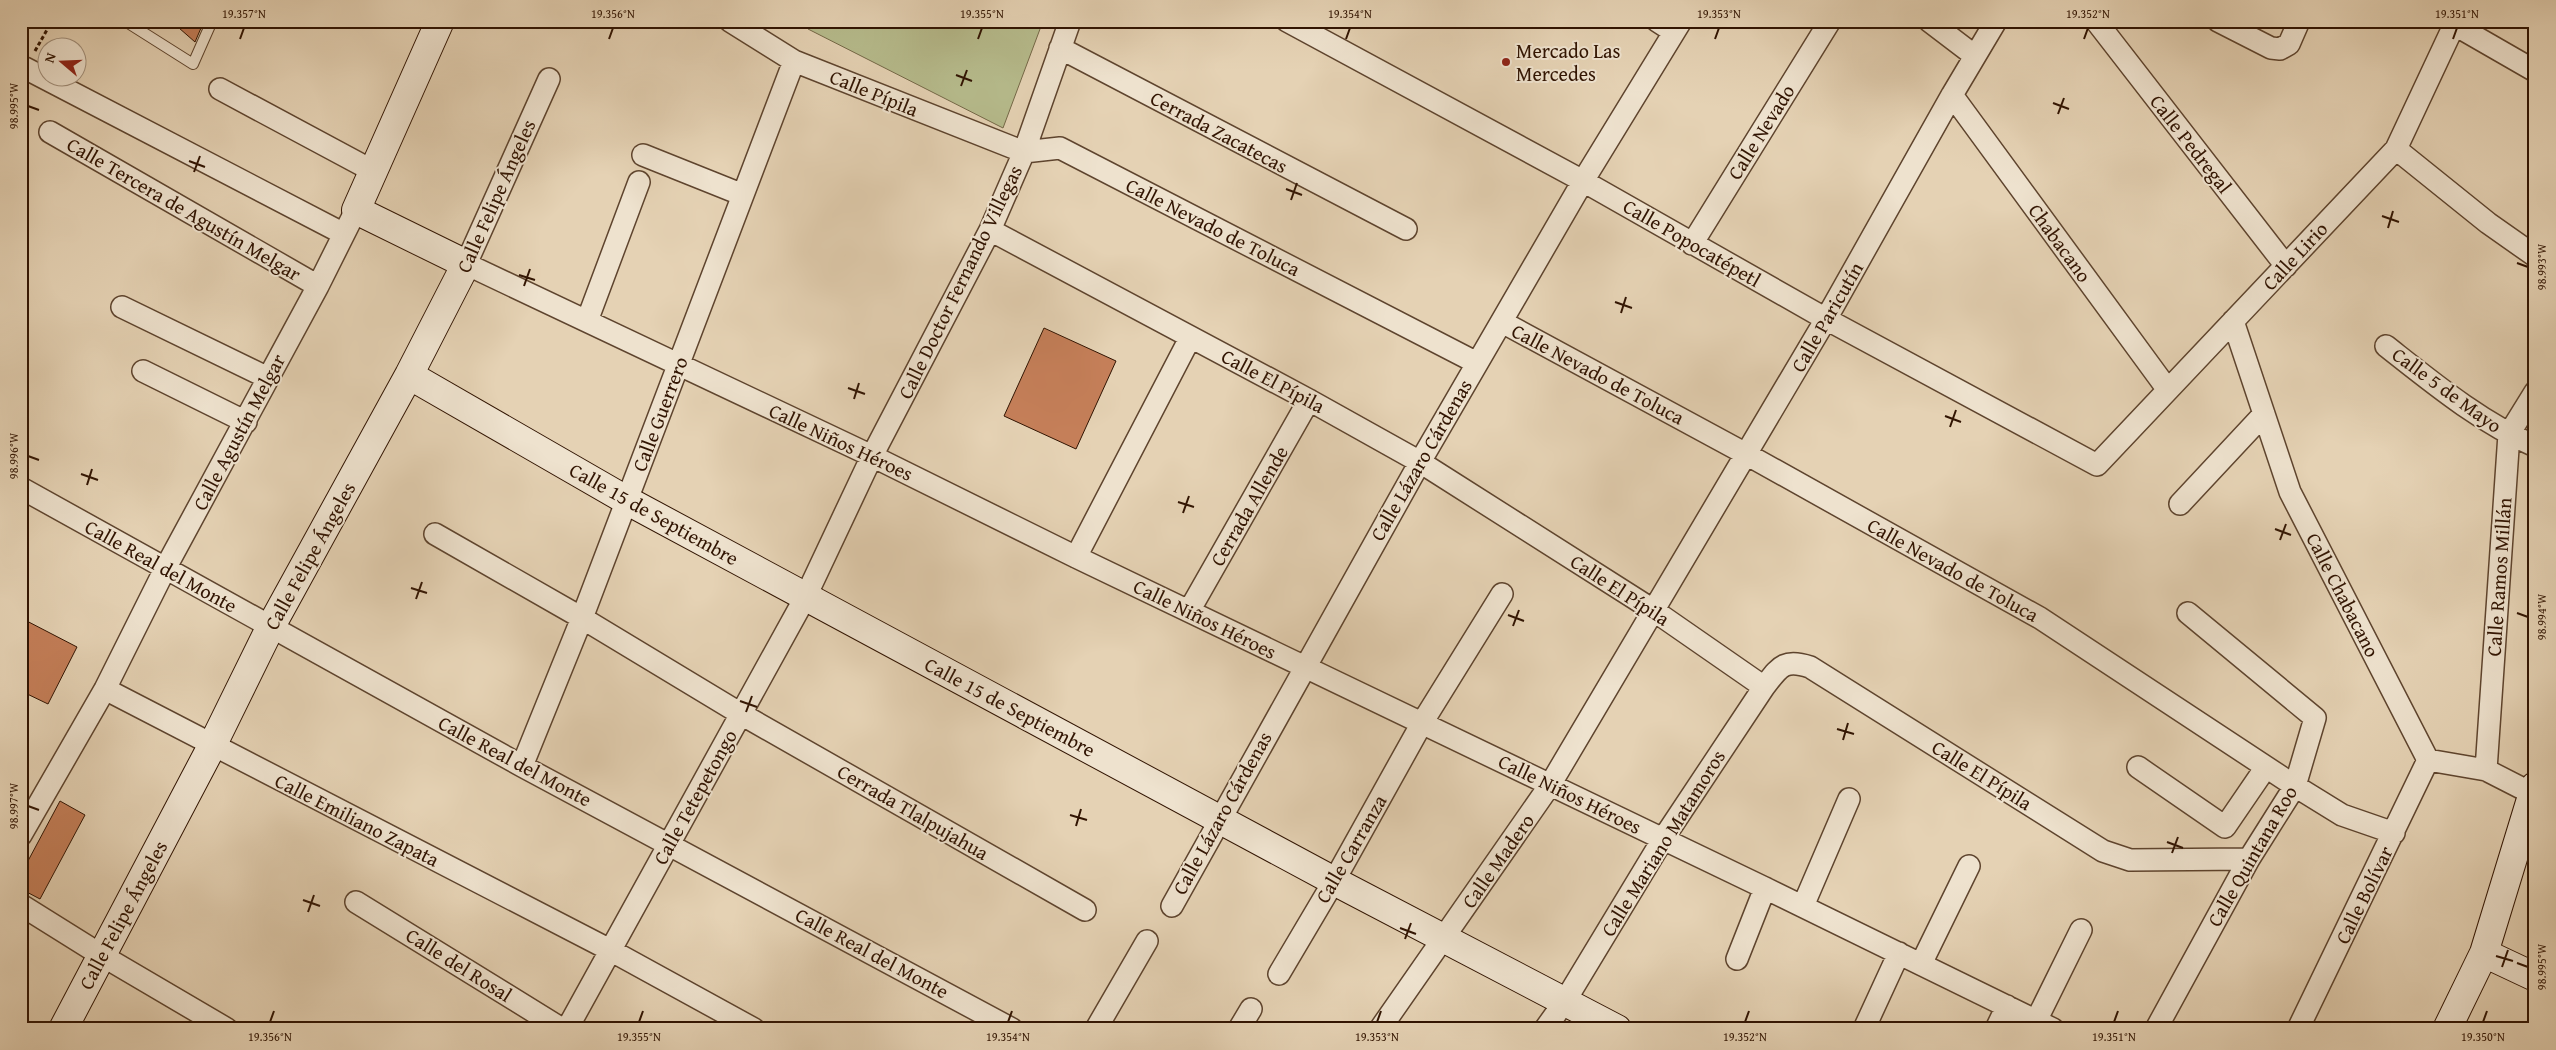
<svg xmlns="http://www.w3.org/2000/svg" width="2556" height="1050" font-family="'Gentium Book Plus',serif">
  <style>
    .green { fill: #b6bb8c; stroke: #746847 }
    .building { fill: #c57f59; stroke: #311402 }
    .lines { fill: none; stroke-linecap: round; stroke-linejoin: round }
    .lane-casing { stroke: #5e442e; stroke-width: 12 }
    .street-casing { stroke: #5e442e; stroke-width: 24 }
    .secondary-casing { stroke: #311402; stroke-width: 30 }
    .path { stroke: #311402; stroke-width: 3; stroke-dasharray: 4 2.5; stroke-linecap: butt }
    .lane { stroke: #eee2ce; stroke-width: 10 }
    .street { stroke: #eee2ce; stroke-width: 21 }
    .secondary { stroke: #eee2ce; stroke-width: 28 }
    .ticks { fill: none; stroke: #311402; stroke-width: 2 }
    .poi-dot { fill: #8f2418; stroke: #eee2ce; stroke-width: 2 }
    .labels { text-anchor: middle; stroke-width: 4; stroke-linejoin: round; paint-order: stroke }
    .poi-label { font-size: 20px; fill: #311402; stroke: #eee2ce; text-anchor: start }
    .street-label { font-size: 20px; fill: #311402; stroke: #eee2ce }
    .neatline { fill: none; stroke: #311402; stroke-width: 2 }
    .ticks-label { font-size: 12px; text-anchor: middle; fill: #311402 }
  </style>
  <rect width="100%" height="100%" fill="#e5d2b4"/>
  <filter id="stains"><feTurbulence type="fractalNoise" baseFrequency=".004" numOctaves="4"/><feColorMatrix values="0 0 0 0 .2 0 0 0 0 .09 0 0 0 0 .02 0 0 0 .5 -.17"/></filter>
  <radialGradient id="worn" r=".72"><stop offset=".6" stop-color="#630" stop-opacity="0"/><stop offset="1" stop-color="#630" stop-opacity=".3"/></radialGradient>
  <path class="green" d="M812,21H1043L1003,128L808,29Z"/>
  <path class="building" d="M171,21H204L195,42Z
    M1044,328L1116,361L1076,449L1004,416Z
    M21,618L77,647L48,704L21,691Z
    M60,801L85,815L40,899L21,889V874Z"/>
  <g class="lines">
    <g class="lane-casing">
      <path id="lane" d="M125,21L193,64L212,21"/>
    </g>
    <g class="street-casing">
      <path id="street" d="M730,21L794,61L1024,152L1060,148L1477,363
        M1287,21L1583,181L1826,319L2097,465L2396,149L2456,21
        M1657,21L1674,32
        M1929,21L1975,56
        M2096,21L2286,266
        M2218,21L2271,48L2280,49L2289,44L2299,21
        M2455,25L2535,71
        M1060,48L1406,229
        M25,68L344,234
        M549,79L466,264L872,456L1076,557L1765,888L2053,1029
        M220,89L373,171
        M1952,95L2168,390
        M50,132L318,286
        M2396,149L2488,223L2535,256
        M643,155L743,195
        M990,230L1309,400L1420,462L1653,610L1764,687C1779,668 1783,658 1810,667L2103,851L2130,860L2249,859
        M1692,244L1830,21
        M122,307L268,378
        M587,321L639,182
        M2233,321L2290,492L2428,760L2486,770L2535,795
        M1502,322L1746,454L2040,618L2295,786L2342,815L2394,833
        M2386,346C2433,383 2480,422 2535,446
        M143,371L246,422
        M21,488L522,766L1012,1029
        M2180,504L2264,414
        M435,534L582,618L741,714L1085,910
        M1076,557L1190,338
        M1189,611L1309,400
        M105,689L610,950L754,1029
        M522,766L582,618L794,61
        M2138,767L2225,827L2266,767
        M2486,770L2509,434L2535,392
        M21,835L105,689L166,567L318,286L356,210
        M356,902L562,1029
        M21,905L101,955L227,1029
        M1172,906L1420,462L1583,181L1681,21
        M1803,906L1849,799
        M1737,959L1765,888
        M1921,964L1969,866
        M1279,974L1334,881L1422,723L1502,594
        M2036,1021L2081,930
        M567,1029L806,596L872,456L990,230L1024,152L1070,21
        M1096,1029L1147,941
        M1239,1029L1251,1009
        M1380,1029L1550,785L1826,319L1952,95L1996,21
        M1545,1029L1565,1001L1663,839L1764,687
        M1864,1029L1899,953
        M1996,1029L2007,1006
        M2156,1029L2249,859L2295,786L2315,718L2188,613
        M2298,1029L2428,760"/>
    </g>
    <g class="secondary-casing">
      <path id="secondary" d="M409,375L626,500L1334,881L1617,1029
        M2484,953L2535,977
        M63,1029L212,746L270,628L409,375L466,264L356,210L440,21
        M2447,1029L2484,953L2535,786"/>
    </g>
    <path class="path" d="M35,51L52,21"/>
    <use href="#lane" class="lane"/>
    <use href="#street" class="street"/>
    <use href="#secondary" class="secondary"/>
  </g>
  <path class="ticks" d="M240,39L244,28M609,39L613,28M978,39L982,28M1346,39L1350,28M1715,39L1719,28M2084,39L2088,28M2453,39L2457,28M956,75L972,81M961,86L967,70M2053,103L2069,109M28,106L39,110M2058,114L2064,98M189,161L205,167M194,172L200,156M1286,189L1302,195M1291,200L1297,183M2382,216L2399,222M2388,228L2393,211M2517,263L2528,267M519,275L535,280M524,286L530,269M1615,302L1632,308M1621,313L1626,297M848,388L865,394M854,399L859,383M1945,416L1961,422M1950,427L1956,410M28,456L39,460M81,474L98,480M87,485L92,469M1178,502L1194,507M1183,513L1189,496M2275,529L2291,535M2280,540L2286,524M411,588L427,593M416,599L422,582M2517,613L2528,617M1508,615L1524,621M1513,626L1519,610M740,701L757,707M746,712L752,696M1837,729L1854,734M1843,740L1848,723M28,806L39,810M1070,815L1087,820M1076,826L1081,809M2167,842L2183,848M2172,853L2178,837M303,900L320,906M308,912L314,895M1400,928L1416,934M1405,939L1411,923M2496,956L2513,961M2517,963L2528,967M2502,967L2508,950M270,1022L274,1011M639,1022L643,1011M1008,1022L1012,1011M1377,1022L1381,1011M1745,1022L1749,1011M2114,1022L2118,1011M2483,1022L2487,1011"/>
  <circle class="poi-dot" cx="1506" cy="62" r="5"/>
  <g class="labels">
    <g class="poi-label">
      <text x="1516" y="58">Mercado Las<tspan x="1516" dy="23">Mercedes</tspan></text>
    </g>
    <g class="street-label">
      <text transform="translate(874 93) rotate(22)" y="7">Calle Pípila</text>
      <text transform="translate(1219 132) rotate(28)" y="7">Cerrada Zacatecas</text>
      <text transform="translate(1761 132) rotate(-58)" y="7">Calle Nevado</text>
      <text transform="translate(2191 144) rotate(52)" y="7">Calle Pedregal</text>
      <text transform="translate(496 196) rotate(-66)" y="7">Calle Felipe Ángeles</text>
      <text transform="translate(184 209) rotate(30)" y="7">Calle Tercera de Agustín Melgar</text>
      <text transform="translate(1213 227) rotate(27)" y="7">Calle Nevado de Toluca</text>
      <text transform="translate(1692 243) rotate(30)" y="7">Calle Popocatépetl</text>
      <text transform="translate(2060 243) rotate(54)" y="7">Chabacano</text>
      <text transform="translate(2295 256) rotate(-47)" y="7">Calle Lirio</text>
      <text transform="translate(960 282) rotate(-64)" y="7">Calle Doctor Fernando Villegas</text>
      <text transform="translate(1827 317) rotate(-60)" y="7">Calle Paricutín</text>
      <text transform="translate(1598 374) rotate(28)" y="7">Calle Nevado de Toluca</text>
      <text transform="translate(1273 381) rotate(28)" y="7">Calle El Pípila</text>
      <text transform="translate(2447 390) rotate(36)" y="7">Calle 5 de Mayo</text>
      <text transform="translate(660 414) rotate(-69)" y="7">Calle Guerrero</text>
      <text transform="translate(239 432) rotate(-62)" y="7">Calle Agustín Melgar</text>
      <text transform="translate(841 442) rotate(25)" y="7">Calle Niños Héroes</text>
      <text transform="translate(1421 460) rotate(-60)" y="7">Calle Lázaro Cárdenas</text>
      <text transform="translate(1249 506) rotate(-60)" y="7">Cerrada Allende</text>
      <text transform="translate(654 514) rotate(29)" y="7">Calle 15 de Septiembre</text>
      <text transform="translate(310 556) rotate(-61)" y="7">Calle Felipe Ángeles</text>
      <text transform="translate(161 566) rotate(29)" y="7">Calle Real del Monte</text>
      <text transform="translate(1953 570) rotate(29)" y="7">Calle Nevado de Toluca</text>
      <text transform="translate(2499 577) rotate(-86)" y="7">Calle Ramos Millán</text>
      <text transform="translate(1620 590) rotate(33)" y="7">Calle El Pípila</text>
      <text transform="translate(2343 595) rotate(63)" y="7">Calle Chabacano</text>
      <text transform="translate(1205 619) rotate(26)" y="7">Calle Niños Héroes</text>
      <text transform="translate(1010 707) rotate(28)" y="7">Calle 15 de Septiembre</text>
      <text transform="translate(515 761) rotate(28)" y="7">Calle Real del Monte</text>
      <text transform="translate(1982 775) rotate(32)" y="7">Calle El Pípila</text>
      <text transform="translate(1570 794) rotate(26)" y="7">Calle Niños Héroes</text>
      <text transform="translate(695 797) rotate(-61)" y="7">Calle Tetepetongo</text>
      <text transform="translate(913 812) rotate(30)" y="7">Cerrada Tlalpujahua</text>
      <text transform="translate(1222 813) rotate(-61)" y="7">Calle Lázaro Cárdenas</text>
      <text transform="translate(357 820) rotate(27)" y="7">Calle Emiliano Zapata</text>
      <text transform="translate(1663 843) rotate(-58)" y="7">Calle Mariano Matamoros</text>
      <text transform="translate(1351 849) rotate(-60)" y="7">Calle Carranza</text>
      <text transform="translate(2252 856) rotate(-60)" y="7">Calle Quintana Roo</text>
      <text transform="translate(1498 861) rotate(-55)" y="7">Calle Madero</text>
      <text transform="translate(2364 895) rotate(-64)" y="7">Calle Bolívar</text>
      <text transform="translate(123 915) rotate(-62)" y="7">Calle Felipe Ángeles</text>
      <text transform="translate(872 953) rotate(28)" y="7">Calle Real del Monte</text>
      <text transform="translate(459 965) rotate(32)" y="7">Calle del Rosal</text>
    </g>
  </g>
  <rect width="2556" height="1050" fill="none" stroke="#e5d2b4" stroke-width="55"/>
  <g transform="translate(62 62) rotate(289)"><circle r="24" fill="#eee2ce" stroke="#a2907c"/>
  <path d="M0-4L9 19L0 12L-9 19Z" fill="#8f2418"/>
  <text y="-8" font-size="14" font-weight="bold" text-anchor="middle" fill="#311402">N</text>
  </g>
  <rect x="28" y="28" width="2500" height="994" class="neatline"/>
  <g class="ticks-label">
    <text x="244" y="18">19.357°N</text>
    <text x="613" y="18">19.356°N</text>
    <text x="982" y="18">19.355°N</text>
    <text x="1350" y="18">19.354°N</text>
    <text x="1719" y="18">19.353°N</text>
    <text x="2088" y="18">19.352°N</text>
    <text x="2457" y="18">19.351°N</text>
    <text transform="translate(14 106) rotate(-90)" y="4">98.995°W</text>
    <text transform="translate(2542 267) rotate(-90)" y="4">98.993°W</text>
    <text transform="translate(14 456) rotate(-90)" y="4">98.996°W</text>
    <text transform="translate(2542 617) rotate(-90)" y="4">98.994°W</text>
    <text transform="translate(14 806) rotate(-90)" y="4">98.997°W</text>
    <text transform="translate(2542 967) rotate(-90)" y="4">98.995°W</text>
    <text x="270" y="1041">19.356°N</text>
    <text x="639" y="1041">19.355°N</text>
    <text x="1008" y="1041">19.354°N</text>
    <text x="1377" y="1041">19.353°N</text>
    <text x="1745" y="1041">19.352°N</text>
    <text x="2114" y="1041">19.351°N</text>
    <text x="2483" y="1041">19.350°N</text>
  </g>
  <rect width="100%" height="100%" filter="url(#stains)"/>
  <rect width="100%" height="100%" fill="url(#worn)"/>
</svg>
